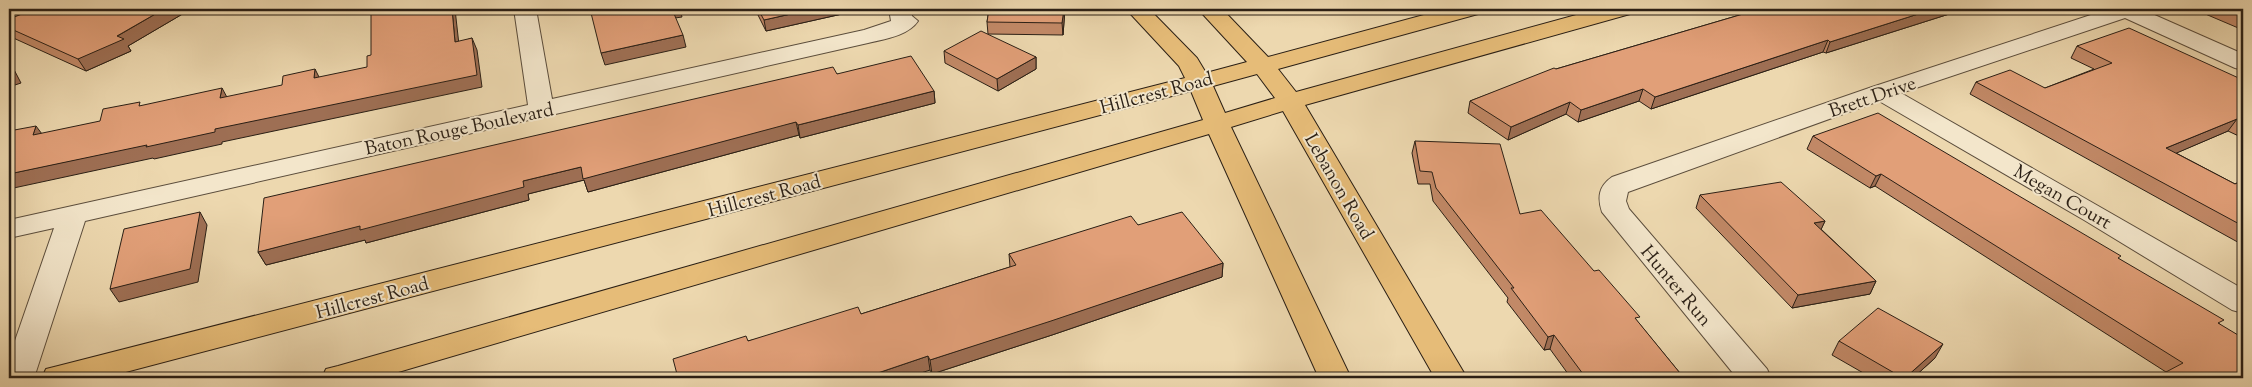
<svg xmlns="http://www.w3.org/2000/svg" width="2252" height="387" font-family="'Sorts Mill Goudy',serif">
  <style>
    .lines { fill: none; stroke-linecap: round; stroke-linejoin: round }
    .minor-casing { stroke: #5b4d3c; stroke-width: 2 }
    .major-casing { stroke: #2a1f15; stroke-width: 2 }
    .minor { fill: #f3e6cb; fill-rule: evenodd }
    .major { fill: #e6bc78; fill-rule: evenodd }
    .wall { fill: #c28967; stroke: #2a1f15 }
    .shaded-wall { fill: #9e6f54; stroke: #2a1f15 }
    .building { fill: #e19f78; stroke: #2a1f15 }
    .labels { text-anchor: middle; stroke-width: 4; stroke-linejoin: round; paint-order: stroke }
    .street-label { font-size: 19px; fill: #2a1f15; stroke: #f3e6cb }
  </style>
  <rect width="100%" height="100%" fill="#edd8af"/>
  <filter id="stains"><feTurbulence type="fractalNoise" baseFrequency=".004" numOctaves="4"/><feColorMatrix values="0 0 0 0 .2 0 0 0 0 .09 0 0 0 0 .02 0 0 0 .5 -.17"/></filter>
  <radialGradient id="worn" r=".72"><stop offset=".6" stop-color="#630" stop-opacity="0"/><stop offset="1" stop-color="#630" stop-opacity=".3"/></radialGradient>
  <g class="lines">
    <g class="minor-casing">
      <path id="minor" d="M514,9H536L552,99L864,30L891,21L889,9H911L912,16L918,21C908,36 884,39 868,43L85,221L34,378H9V358L54,228L9,238V220L528,105Z
        M2109,9H2141L2243,54V70L2235,68L2125,18L1901,93L2243,289V313L2232,310L2084,220L1879,101L1628,192L1626,201L1629,209L1767,369L1771,378H1737L1602,212C1597,197 1599,186 1612,177L1872,87Z"/>
    </g>
    <g class="major-casing">
      <path id="major" d="M1126,9H1149L1197,58L1206,73L1247,62L1198,9H1222L1268,57L1446,9H1481L1478,14L1278,69L1296,92L1598,9H1633L1630,14L1305,105L1467,378H1435L1283,111L1231,127L1351,378H1319L1209,134L378,378H322L326,369L338,366L1203,120L1191,91L103,378H42L46,369L58,366L1185,78L1179,66ZM1257,74L1275,98L1225,113L1213,86Z"/>
    </g>
    <use href="#minor" class="minor"/>
    <use href="#major" class="major"/>
  </g>
  <path class="wall" d="M35,9H191L128,46L131,51L86,71L9,36V19Z
    M755,9H841L842,14L766,31Z
    M989,9H1065L1063,35L988,34L987,22Z
    M1760,9H1965L1826,53L1823,52L1651,109L1639,101L1578,122L1566,114L1508,140L1468,113L1470,101L1556,69Z
    M2206,9H2243V30L2203,13Z
    M2077,46L2243,80V138L2228,131L2176,153L2235,184L2243,180V245L1970,94L1976,82L2045,88L2094,69L2071,58Z
    M944,51L1036,57V69L998,91L945,63Z
    M837,74L934,91L935,103L800,138L799,135L588,192L584,180L528,194L529,200L366,243L365,240L266,265L258,252Z
    M1813,136L2119,259L2220,324L2243,378H2161L2166,372L1875,186L1870,188L1807,149Z
    M1415,141L1520,214L1594,271L1638,322L1684,378H1571L1550,349L1544,350L1507,302L1508,298L1433,201L1430,184H1418L1412,153Z
    M1700,195L1825,221L1821,229L1876,281L1870,294L1792,308L1696,208Z
    M1138,225L1223,263L1222,277L1052,335L932,374L930,370L748,341L861,314L1010,267L1009,254Z
    M1839,341L1935,358L1913,378H1872L1832,355Z"/>
  <path class="shaded-wall" d="M164,9H191L128,46L131,51L86,71L78,59Z
    M452,9H455L460,54L455,42Z
    M672,9H680L682,17L675,18Z
    M813,9H841L842,14L766,31L764,20Z
    M1064,9H1065L1063,35L1062,23Z
    M1934,9H1965L1826,53L1830,42Z
    M683,35L686,47L605,65L601,53Z
    M472,38L477,50L482,87L222,142V144L154,159L153,158L9,189V174L215,129Z
    M1828,40L1823,52L1651,109L1655,97Z
    M1036,57V69L998,91L997,79Z
    M9,60L21,83L9,87Z
    M315,69L321,81L314,78Z
    M222,88L229,101L220,98Z
    M1643,89L1639,101L1578,122L1581,110Z
    M934,91L935,103L800,138L798,125Z
    M1570,102L1566,114L1508,140L1511,127Z
    M2237,119L2228,131L2158,161L2166,148Z
    M796,122L799,135L588,192L584,180L528,194L529,200L366,243L365,240L266,265L258,252L523,181L581,167Z
    M36,126L45,138L33,135Z
    M1881,174L1875,186L1870,188L1876,176Z
    M200,212L207,225L198,282L119,302L110,289Z
    M1825,221L1819,234L1814,223Z
    M1223,263L1222,277L1052,335L932,374L930,360Z
    M1876,281L1870,294L1792,308L1798,295Z
    M1554,335L1550,349L1544,350L1548,337Z
    M1943,344L1935,358L1913,378H1905Z
    M928,356L930,370L906,378H863Z"/>
  <path class="building" d="M35,9H164L117,36L124,39L78,59L9,28V19Z
    M371,9H452L455,42L472,38L477,75L215,129V132L146,147L147,145L9,174V131L36,126L33,135L100,121L103,109L140,102L139,106L222,88L220,98L282,85L283,76L315,69L314,78L367,67V56L371,55Z
    M590,9H672L683,35L601,53Z
    M758,9H813L764,20Z
    M989,9H1064L1062,23L987,22Z
    M1760,9H1934L1830,42L1828,40L1655,97L1643,89L1581,110L1570,102L1511,127L1470,101L1554,68L1556,69Z
    M2227,9H2243V16Z
    M2129,28L2243,80V122L2237,119L2166,148L2235,184L2243,180V226L1976,82L2010,70L2045,88L2112,63L2077,46Z
    M981,31L1036,57L997,79L944,51Z
    M911,56L934,91L798,125L796,122L583,179L581,167L523,181L524,187L360,230V226L258,252L264,198L833,67L837,74Z
    M9,63L13,71L9,73Z
    M1878,113L2121,256L2118,258L2224,320L2218,323L2243,338V378H2176L2166,372L2183,363L1881,174L1876,176L1813,136Z
    M1415,141L1500,144L1520,214L1541,210L1594,271L1599,270L1640,317L1635,318L1684,378H1586L1554,335L1548,337L1511,288H1514L1436,188L1432,172L1420,171Z
    M1781,182L1825,221L1814,223L1876,281L1798,295L1700,195Z
    M200,212L190,269L110,289L124,229Z
    M1182,212L1223,263L1051,321L930,360L928,356L863,378H678L673,359L746,336L748,341L858,307L861,314L1016,265L1009,254L1131,216L1138,225Z
    M1878,308L1943,344L1905,378H1903L1839,341Z"/>
  <g class="labels">
    <g class="street-label">
      <text transform="translate(1156 92) rotate(-15)" y="7">Hillcrest Road</text>
      <text transform="translate(1872 96) rotate(-19)" y="7">Brett Drive</text>
      <text transform="translate(459 128) rotate(-12)" y="7">Baton Rouge Boulevard</text>
      <text transform="translate(1340 186) rotate(60)" y="7">Lebanon Road</text>
      <text transform="translate(764 195) rotate(-15)" y="7">Hillcrest Road</text>
      <text transform="translate(2063 196) rotate(30)" y="7">Megan Court</text>
      <text transform="translate(1677 285) rotate(50)" y="7">Hunter Run</text>
      <text transform="translate(372 297) rotate(-15)" y="7">Hillcrest Road</text>
    </g>
  </g>
  <rect width="2252" height="387" fill="none" stroke="#edd8af" stroke-width="30"/>
  <rect x="10" y="10" width="2232" height="367" fill="none" stroke="#2a1f15" stroke-width="2.5"/>
  <rect x="15" y="15" width="2222" height="357" fill="none" stroke="#2a1f15"/>
  <rect width="100%" height="100%" filter="url(#stains)"/>
  <rect width="100%" height="100%" fill="url(#worn)"/>
</svg>
